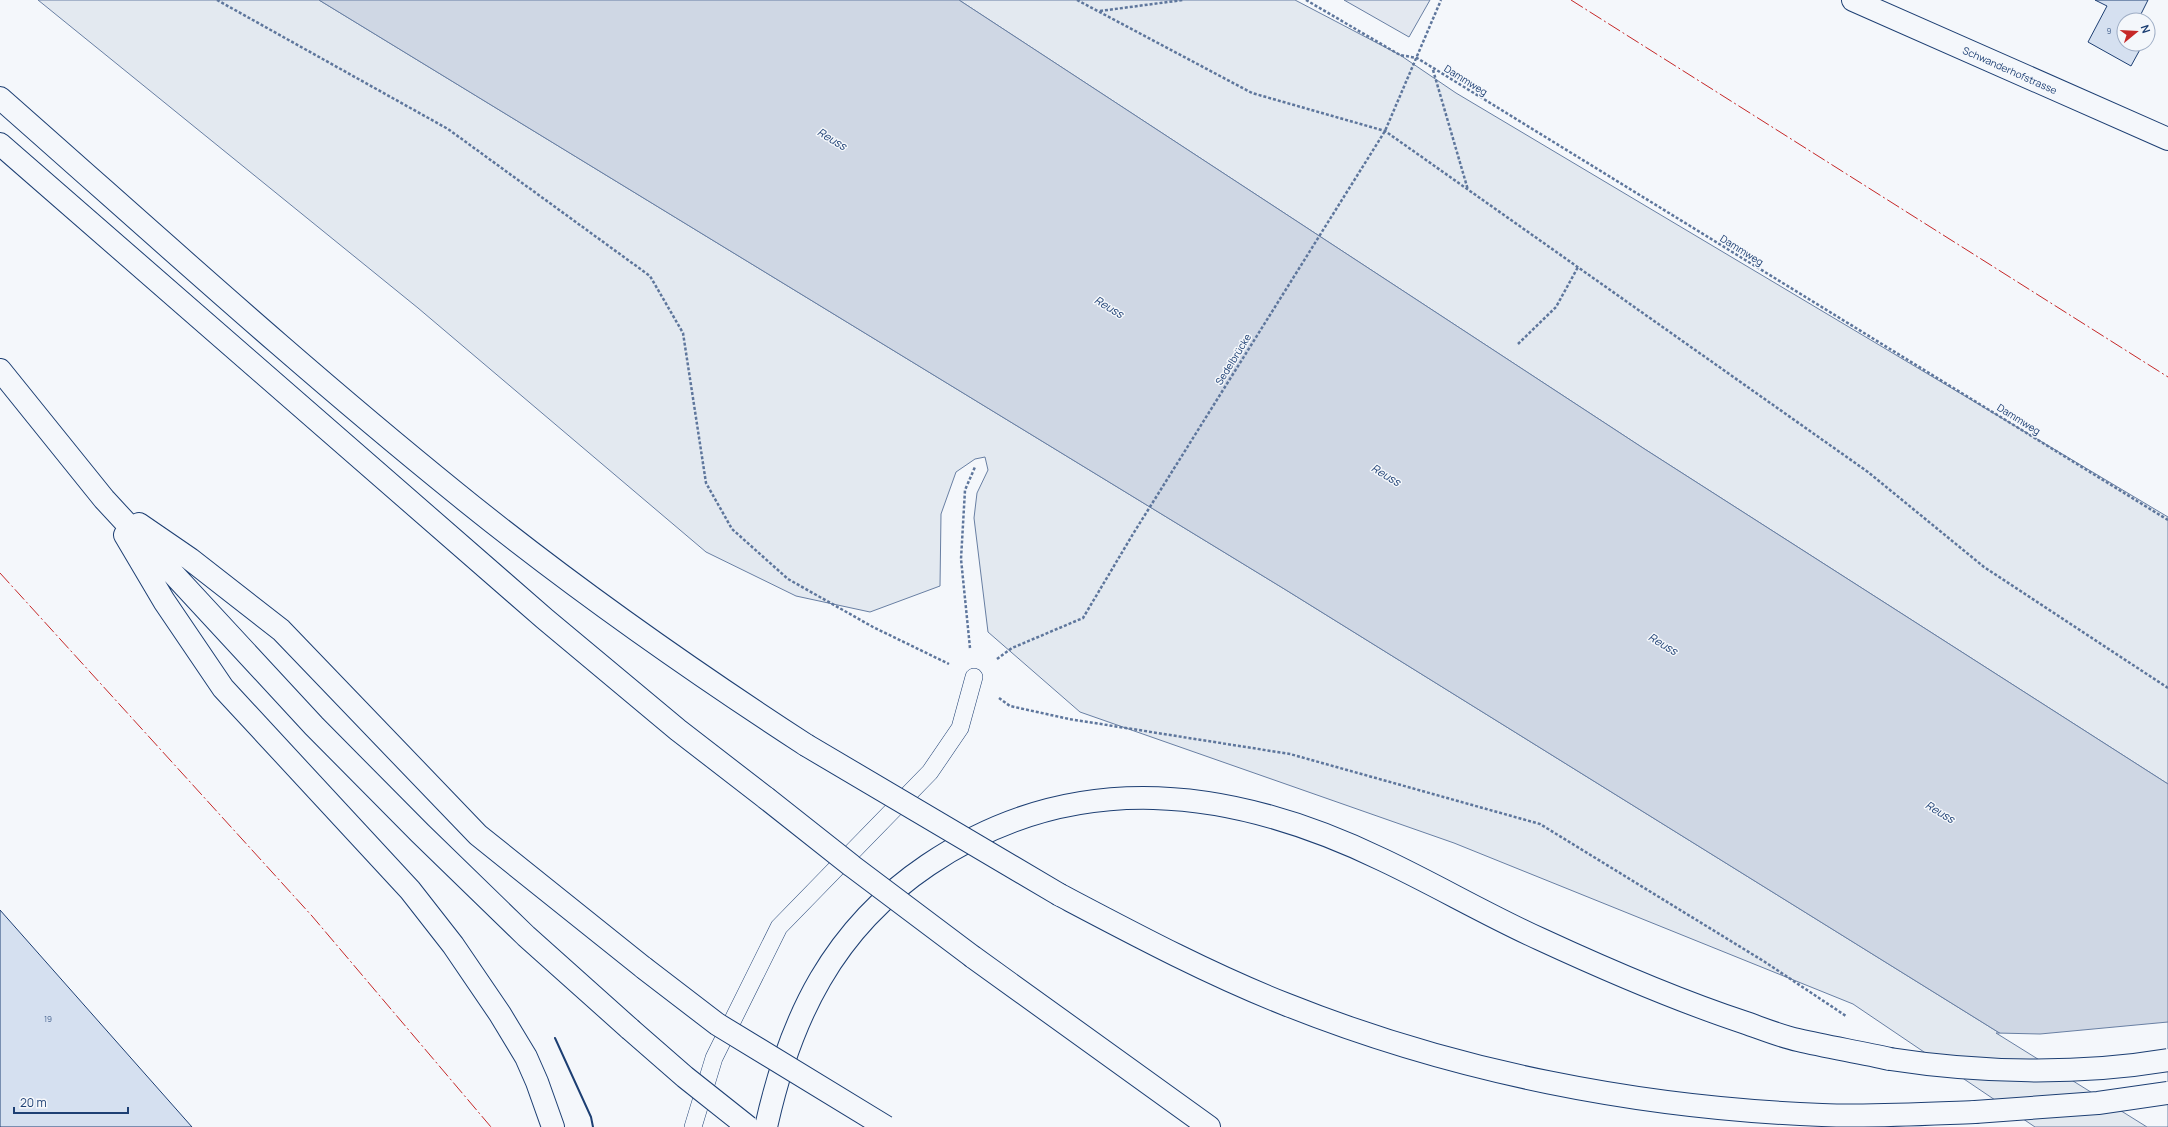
<svg xmlns="http://www.w3.org/2000/svg" width="2168" height="1127" font-family="Manrope,sans-serif">
  <style>
    .green { fill: #e3e9f0; stroke: #687fa3 }
    .parking { fill: #e3e8f0; stroke: #687fa3 }
    .water { fill: #cfd7e4; stroke: #687fa3 }
    .pier { fill: #f4f7fb; stroke: #687fa3 }
    .building { fill: #d5e0f0; stroke: #1d3f73 }
    .lines { fill: none; stroke-linecap: round; stroke-linejoin: round }
    .lane-casing { stroke: #1d3f73; stroke-width: 18 }
    .street-casing { stroke: #1d3f73; stroke-width: 24 }
    .highway-casing { stroke: #1d3f73; stroke-width: 24 }
    .path { stroke: #5e769c; stroke-width: 2.5; stroke-dasharray: 3 2; stroke-linecap: butt }
    .lane { stroke: #f4f7fb; stroke-width: 17 }
    .street { stroke: #f4f7fb; stroke-width: 22 }
    .highway { stroke: #f4f7fb; stroke-width: 22 }
    .highway-bridge-casing { stroke: #1d3f73; stroke-width: 24; stroke-linecap: butt }
    .highway-bridge { stroke: #f4f7fb; stroke-width: 22 }
    .wall { stroke: #1d3f73; stroke-width: 2 }
    .power { stroke: #c62828; stroke-width: 1; stroke-dasharray: 14 3 2 3; stroke-linecap: butt }
    .labels { text-anchor: middle; stroke-width: 3; stroke-linejoin: round; paint-order: stroke }
    .number-label { font-size: 8px; fill: #4b6792 }
    .street-label { font-size: 10px; fill: #1d3f73; stroke: #f4f7fb }
    .water-label { font-size: 11px; font-style: italic; fill: #1d3f73; stroke: #f4f7fb }
  </style>
  <rect width="100%" height="100%" fill="#f4f7fb"/>
  <path class="green" d="M38,0H319L1286,590L2151,1127H2035L1853,1004L1454,843L1080,712L988,632L974,518L977,493L988,470L985,457L975,459L956,472L941,514L940,586L870,612L796,596L706,552L418,308Z
    M959,0H1295L1400,55L1456,93L2168,517V784L1643,448Z"/>
  <path class="parking" d="M1344,0H1430L1409,37Z"/>
  <path class="water" d="M319,0H959L1643,448L2168,784V1127H2151L1286,590Z"/>
  <path class="pier" d="M2168,1022V1127H2147L1996,1033L2040,1034Z"/>
  <path class="building" d="M2095,0H2148L2138,20H2124V44H2143L2131,66L2088,42L2107,6Z
    M0,910L192,1127H0Z"/>
  <g class="lines">
    <g class="lane-casing">
      <path id="lane" d="M693,1127L714,1058L779,927L930,772L960,728L974,677"/>
    </g>
    <g class="street-casing">
      <path id="street" d="M1853,0L2168,139"/>
    </g>
    <g class="highway-casing">
      <path id="highway" d="M0,98C151,231 300,367 456,493C568,584 686,667 806,745
        M0,144L545,619L678,730L766,798
        M0,370L104,499L314,726L420,833L526,936L630,1029
        M139,524L190,559L281,630L478,835L644,968
        M125,535L164,601L223,688L410,890L453,945L500,1014L526,1057L537,1082L553,1127
        M1060,895C1134,934 1207,973 1285,1004C1455,1072 1639,1108 1822,1115C1873,1117 1924,1114 1975,1112
        M973,957L1209,1127
        M766,1127C790,1018 833,929 928,865C1074,766 1232,787 1383,860C1436,885 1487,915 1540,939C1607,970 1676,1000 1746,1023C1763,1029 1780,1036 1798,1040C1828,1047 1859,1052 1890,1059"/>
    </g>
    <path class="path" d="M217,0L448,129L650,276L683,333L706,483L732,529L788,579L873,627L949,664
      M1077,0L1252,93L1385,131L1868,472L1984,567L2168,688
      M1306,0L1400,55L1417,58L2168,520
      M1100,11L1183,0
      M1433,70L1468,190
      M1518,344L1556,307L1578,267
      M970,648L961,559L965,490L975,467
      M997,659L1012,648L1083,618L1133,534L1385,131L1441,0
      M999,698L1010,706L1069,719L1290,754L1540,824L1765,962L1846,1016"/>
    <use href="#lane" class="lane"/>
    <use href="#street" class="street"/>
    <use href="#highway" class="highway"/>
    <g class="highway-bridge-casing">
      <path id="highway-bridge" d="M806,745L1060,895
        M766,798L852,866L973,957
        M644,968L717,1024L886,1127
        M630,1029L685,1077L748,1127
        M1890,1059C1980,1073 2078,1075 2168,1060
        M1975,1112L2098,1103L2168,1093"/>
    </g>
    <use href="#highway-bridge" class="highway-bridge"/>
    <path class="wall" d="M555,1038L591,1117L593,1127"/>
    <path class="power" d="M1571,0L2168,377
      M0,573L312,916L491,1127"/>
  </g>
  <g class="labels">
    <g class="number-label">
      <text x="2109" y="34">9</text>
      <text x="48" y="1022">19</text>
    </g>
    <g class="street-label">
      <text transform="translate(2010 70) rotate(24)" y="4">Schwanderhofstrasse</text>
      <text transform="translate(1466 80) rotate(32)" y="4">Dammweg</text>
      <text transform="translate(1742 250) rotate(32)" y="4">Dammweg</text>
      <text transform="translate(1233 359) rotate(-58)" y="4">Sedelbrücke</text>
      <text transform="translate(2019 419) rotate(32)" y="4">Dammweg</text>
    </g>
    <g class="water-label">
      <text transform="translate(832 139) rotate(31)" y="4">Reuss</text>
      <text transform="translate(1109 307) rotate(31)" y="4">Reuss</text>
      <text transform="translate(1386 475) rotate(31)" y="4">Reuss</text>
      <text transform="translate(1663 644) rotate(31)" y="4">Reuss</text>
      <text transform="translate(1940 812) rotate(31)" y="4">Reuss</text>
    </g>
  </g>
  <g transform="translate(2136 32) rotate(72)"><circle r="19" fill="#f4f7fb" stroke="#9eadc5"/>
  <path d="M0-3L7 15L0 10L-7 15Z" fill="#c62828"/>
  <text y="-6" font-size="11" font-weight="bold" text-anchor="middle" fill="#1d3f73">N</text>
  </g>
  <path d="M14 1107v6h114v-6" fill="none" stroke="#1d3f73" stroke-width="2"/>
  <text x="20" y="1107" font-size="12" fill="#1d3f73" stroke="#f4f7fb" stroke-width="3" paint-order="stroke">20 m</text>
</svg>
